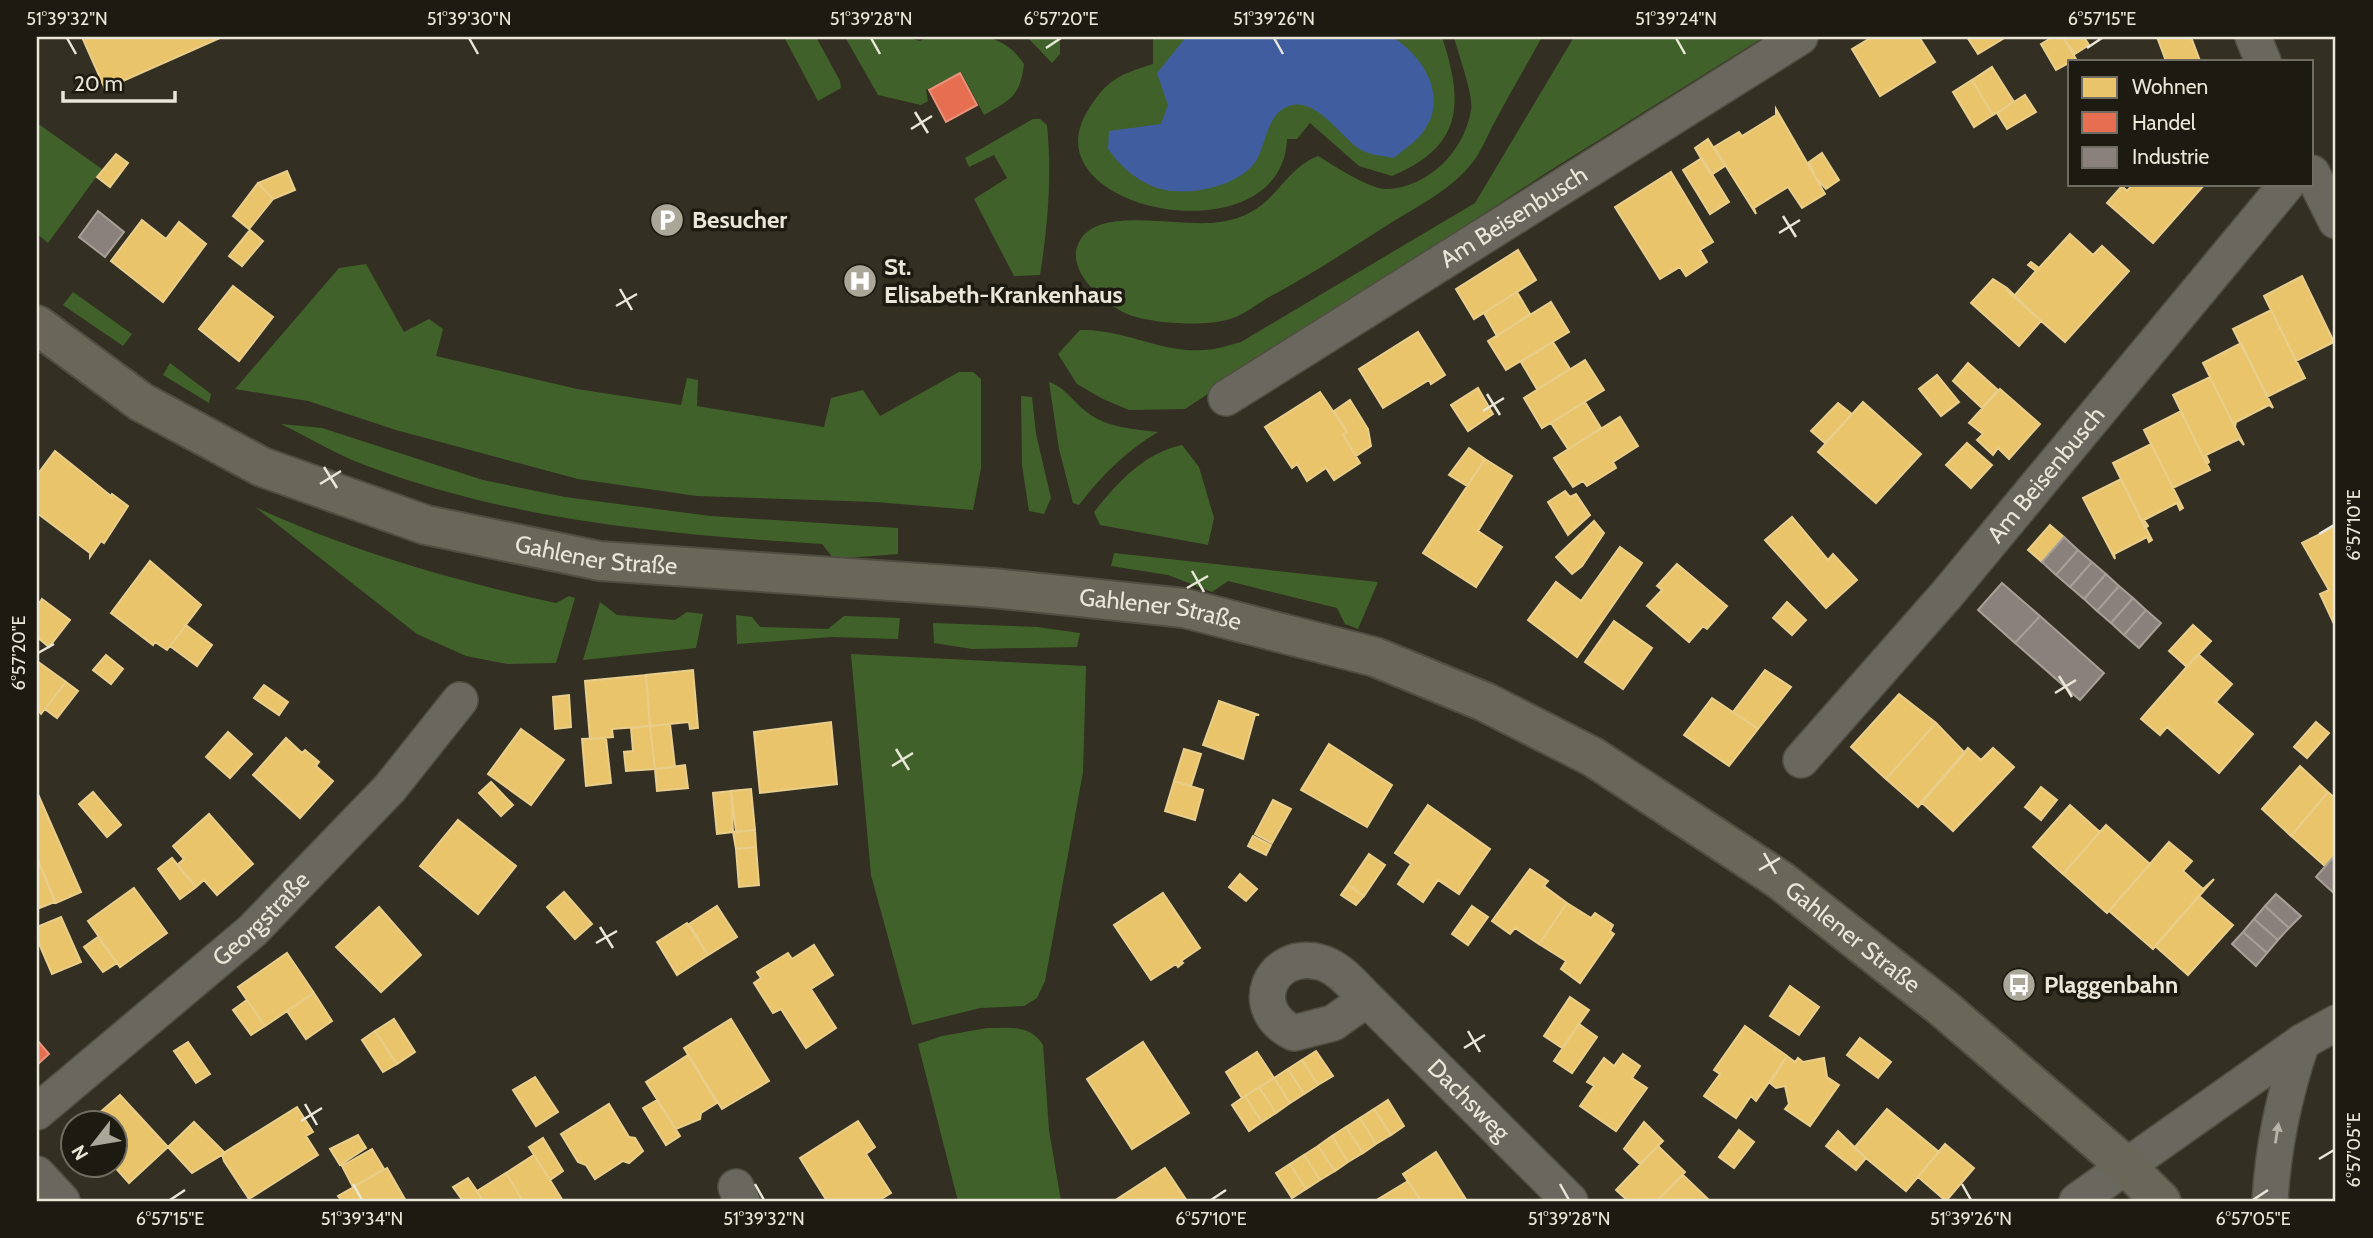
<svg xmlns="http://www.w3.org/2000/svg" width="2373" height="1238" font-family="Cabin,sans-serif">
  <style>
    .green { fill: #40622a }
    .water { fill: #405e9f }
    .homes { fill: #e9c46a; stroke: #e9ce8b; stroke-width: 2 }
    .shops { fill: #e76f51; stroke: #e8937a; stroke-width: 2 }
    .industry { fill: #8a817c; stroke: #a7a098; stroke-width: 2 }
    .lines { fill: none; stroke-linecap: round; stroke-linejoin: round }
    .minor-casing { stroke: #504d41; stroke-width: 38 }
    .secondary-casing { stroke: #504d41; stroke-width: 42 }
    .minor { stroke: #6a675e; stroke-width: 35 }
    .secondary { stroke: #6a6759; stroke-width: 38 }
    .oneway { fill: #b7b4a8 }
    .ticks { fill: none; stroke: #eae7d9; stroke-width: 2.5 }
    .labels { text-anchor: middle; stroke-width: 7; stroke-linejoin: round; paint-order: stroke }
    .street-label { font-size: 24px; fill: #eae7d9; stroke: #1d1b11 }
    .poi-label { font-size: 24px; font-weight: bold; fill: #eae7d9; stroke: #1d1b11; text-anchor: start }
    .neatline { fill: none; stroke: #eae7d9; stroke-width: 2.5 }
    .ticks-label { font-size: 18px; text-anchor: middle; fill: #eae7d9 }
  </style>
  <rect width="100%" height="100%" fill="#332f22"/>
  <path class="green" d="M784,37H816L840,81L841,88L818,101Z
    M845,37H906L920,41L928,37C968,37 999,27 1024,64C1020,96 1012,99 984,115L961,72L926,90L928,101L921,105L878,95Z
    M1027,37H1060V54L1052,63Z
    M1153,37H1442C1464,104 1463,146 1392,176L1359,166L1310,123L1297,139H1287C1282,261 1028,211 1087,112C1106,80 1118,75 1153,64Z
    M1454,37H1542C1526,66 1509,95 1493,125C1487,137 1481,151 1473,162C1451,190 1418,206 1389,224C1350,249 1312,274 1271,296C1258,303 1244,315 1230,319C1204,327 1149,324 1125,313C1101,301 1059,266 1083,236C1107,207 1183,228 1220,222C1277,214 1278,172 1318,156C1333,165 1369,189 1386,189C1429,188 1465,150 1471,110C1474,95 1458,54 1454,37Z
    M1574,37H1764L1546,173L1185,409L1129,410L1103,399L1077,384L1058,354L1080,330C1122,328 1161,353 1203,350C1216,350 1229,345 1241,342L1475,203Z
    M1033,119H1040L1047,125C1052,176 1048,225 1040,275L1014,276L974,199L1007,178L994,155L969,167L965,158Z
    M37,123L102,169L48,243L37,234Z
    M366,264L404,332L429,319L443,329L436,356L577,389L681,405L687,378L698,380L697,406L824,427L831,398L863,390L880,416L959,372H973L981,379V468L973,510L875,502L697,496L578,479L396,430L308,401L235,389L339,268Z
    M73,292L132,334L123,346L63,305Z
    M170,363L211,394L209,403L163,375Z
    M1049,382C1065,387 1075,404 1088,413C1108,428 1134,429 1158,432C1126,451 1102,475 1079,505L1073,503L1059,449Z
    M1021,396L1032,397L1036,434L1051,498L1044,514L1029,511L1022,465Z
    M281,424L322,428L483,480L565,497L710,516L898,528V554L834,559L822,544C663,534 512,521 362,464C334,453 308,437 281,424Z
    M1182,445L1199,467L1214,518L1208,545L1100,525L1094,512C1117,483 1144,453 1182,445Z
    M255,507C353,552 452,580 556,603L569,596L575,598L556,663L507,664L466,656L417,634Z
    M1114,553L1378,582L1358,629L1345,624L1337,608L1228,581L1212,592L1168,575L1111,566Z
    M600,602L617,615L675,620L687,612L703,614L696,648L583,660Z
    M736,615L752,617L760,627L828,629L844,616L900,618L898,639L832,637L737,644Z
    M933,623L1037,627L1080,633L1077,647L972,649L934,643Z
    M851,654L1086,666L1083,772L1045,981L1037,998L1024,1006L980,1008L912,1025L871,875Z
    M987,1028C1009,1028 1030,1024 1043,1045L1049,1130L1061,1201H958L918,1044L942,1036Z"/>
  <path class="water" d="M1186,37H1393C1426,59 1451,101 1419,137C1412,144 1402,151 1394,158C1383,156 1368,155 1358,148C1341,136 1317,100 1293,105C1267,110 1267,142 1256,161C1238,188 1181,199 1152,186C1133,178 1120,165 1108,149L1109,131L1161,124L1168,105L1157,73Z"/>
  <path class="homes" d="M82,37H222L105,89Z
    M1872,37H1919L1935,62L1880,96L1852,49Z
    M1967,37H2006L1978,54Z
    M2053,37H2063L2076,59L2056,70L2041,44Z
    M2063,37H2084L2089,45L2075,54Z
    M2157,37H2191L2200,61H2166Z
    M1992,67L2014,102L1993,115L1972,80Z
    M1972,80L1993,115L1974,127L1953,92Z
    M2025,95L2036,112L2007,129L1997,113Z
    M1776,109L1825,194L1802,208L1788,187L1754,208L1756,214L1714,147L1739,132L1742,136L1776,115Z
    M1708,139L1725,166L1711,175L1695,148Z
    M1822,153L1839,180L1826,189L1815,177L1809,162Z
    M116,154L128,163L110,187L97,177Z
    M1702,158L1729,202L1710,214L1683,170Z
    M287,171L295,190L273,199L258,183Z
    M1671,172L1713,242L1700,250L1707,262L1686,276L1680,267L1660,279L1615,207Z
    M258,183L273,199L249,229L233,216Z
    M2133,184H2205L2153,243L2107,203L2122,186L2127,191Z
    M142,220L166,239L179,222L206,244L163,302L111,261Z
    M250,230L263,241L242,266L229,256Z
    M2070,234L2093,255L2102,246L2129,271L2065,342L2006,290L2015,295L2036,271L2028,265L2031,262L2039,268Z
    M1518,250L1536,280L1474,319L1456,289Z
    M2302,276L2334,342L2296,361L2264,296Z
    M1993,279L2007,288L2041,321L2019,346L1971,303Z
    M233,286L273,317L239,361L199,329Z
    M1517,292L1530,314L1497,336L1484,313Z
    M1551,302L1569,332L1506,370L1488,341Z
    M2271,310L2305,378L2267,397L2233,329Z
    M1418,332L1445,375L1431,384L1429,380L1383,408L1359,369Z
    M1553,342L1570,369L1537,389L1521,362Z
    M2241,343L2273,408L2269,405L2236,422L2235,427L2203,363Z
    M1585,360L1604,390L1542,428L1524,398Z
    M1968,363L1998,390L1982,408L1953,381Z
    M1937,375L1959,402L1941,416L1919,389Z
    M2210,377L2244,445L2239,439L2206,455L2209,462L2207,464L2173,395Z
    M1478,388L1493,414L1468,431L1451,405Z
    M2000,389L2040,424L2009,459L1998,448L1993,455L1977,440L1983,434L1969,423Z
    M1320,392L1347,432L1343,435L1360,463L1334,480L1326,468L1307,481L1297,464L1292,468L1265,427Z
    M1350,400L1368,429L1371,446L1356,456L1343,435L1347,432L1334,411Z
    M1585,402L1601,428L1568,449L1551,423Z
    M1863,402L1921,454L1876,503L1818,452Z
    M1838,403L1852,414L1825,443L1811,431Z
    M2181,411L2210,470L2173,488L2144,430Z
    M1620,417L1638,446L1613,462L1616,468L1587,486L1583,481L1573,487L1554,458Z
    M1967,443L1992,465L1971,488L1946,465Z
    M2151,444L2183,508L2180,510L2177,503L2144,520L2148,526L2145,528L2113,463Z
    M1469,448L1485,459L1467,486L1449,475Z
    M55,451L111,496L112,494L128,506L104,543L101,541L90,557V553L37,513V475Z
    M1485,459L1512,476L1478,531L1502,547L1476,587L1423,553Z
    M2121,479L2152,540L2149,542L2147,537L2114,554L2115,559L2083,498Z
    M1565,491L1570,497L1576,494L1590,515L1568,535L1548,502Z
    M1792,517L1828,560L1833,554L1857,580L1826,608L1765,540Z
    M1594,521L1604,533L1582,566L1572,574L1556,557Z
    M2050,525L2064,537L2042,562L2028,550Z
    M2336,526V623L2334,624L2320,594L2329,590L2302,543Z
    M1620,547L1642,563L1577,657L1528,620L1556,582L1581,601Z
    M150,561L201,605L167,650L155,642L153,645L111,613Z
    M1677,564L1727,606L1707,629L1703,626L1689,642L1647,606L1662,590L1657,586Z
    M42,599L70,620L49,647L37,637V606Z
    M1787,602L1806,620L1792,635L1773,618Z
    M1614,621L1652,648L1623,689L1585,662Z
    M186,625L212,645L197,666L170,646Z
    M2193,625L2211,641L2187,667L2169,651Z
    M2198,654L2232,684L2216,702L2253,734L2219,773L2167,727L2160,735L2141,719Z
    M106,655L123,669L111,684L93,670Z
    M37,661L66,682L41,714L37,709Z
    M693,670L698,728L690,729L689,722L650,726L646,675Z
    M1765,670L1791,687L1758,729L1733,712Z
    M646,675L650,726L612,729L613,737L590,739L585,681Z
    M66,682L78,691L57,718L45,709Z
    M264,685L288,702L279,715L254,698Z
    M1899,694L1936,723L1886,779L1851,747Z
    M569,695L571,727L555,729L553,697Z
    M1712,698L1758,729L1729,766L1684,735Z
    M1219,701L1259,715H1255L1243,759L1203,745Z
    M831,722L837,784L760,793L754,732Z
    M2316,722L2329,733L2307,758L2294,747Z
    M1936,723L1965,753L1918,807L1886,779Z
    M670,724L675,767L655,769L650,726Z
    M650,726L655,769L626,771L624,752L633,751L631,728Z
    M521,729L564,760L531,805L488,774Z
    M228,732L252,754L230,778L206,757Z
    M286,738L302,753L305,750L319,762L316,766L333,781L300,818L253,775Z
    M606,738L611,783L586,786L582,739Z
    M1329,744L1392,785L1367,827L1301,790Z
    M1968,748L1981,760L1993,748L2014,767L1953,831L1921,802Z
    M1184,749L1201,754L1191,786L1174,781Z
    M685,765L688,788L657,791L655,769Z
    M2300,766L2328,792L2291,836L2262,809Z
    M1174,781L1203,790L1195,820L1165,811Z
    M491,782L513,805L501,816L479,793Z
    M2041,787L2057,800L2041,820L2025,807Z
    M751,789L755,830L736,832L731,791Z
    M731,791L733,832L717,834L713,793Z
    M37,792L81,892L56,903L37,858Z
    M93,792L121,825L107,837L79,804Z
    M2328,792L2336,799V854L2325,866L2291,836Z
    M1273,800L1291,809L1272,843L1255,834Z
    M1428,805L1490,849L1459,894L1438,880L1423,902L1398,884L1411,864L1395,853Z
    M2070,805L2100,832L2063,874L2033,847Z
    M209,814L253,864L217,895L204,880L196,887L177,865L184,859L173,846Z
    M458,820L516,866L478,914L420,866Z
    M2106,825L2150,864L2107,913L2063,874Z
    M755,830L756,847L736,849L733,832Z
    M1253,836L1271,845L1266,855L1248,846Z
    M2169,842L2192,861L2183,871L2203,889L2214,879L2153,949L2109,911Z
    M756,847L759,885L739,887L736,849Z
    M1369,854L1385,865L1364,896L1348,885Z
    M37,858L55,902L37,909Z
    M172,858L196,887L180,899L158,869Z
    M1530,869L1548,881L1544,886L1567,903L1539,944L1515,928L1510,934L1492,921Z
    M1240,874L1257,889L1246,901L1229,887Z
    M1348,885L1364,896L1356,905L1341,895Z
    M134,888L167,933L120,967L88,921Z
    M564,892L592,924L575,939L547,907Z
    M1163,893L1200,948L1181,961L1183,963L1178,967L1176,964L1151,980L1114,925Z
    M2199,896L2233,925L2188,975L2155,946Z
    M1567,903L1591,918L1595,913L1613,925L1610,931L1614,934L1580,983L1561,969L1566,961L1539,944Z
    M717,906L737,937L708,955L689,924Z
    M1472,906L1488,917L1468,945L1452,934Z
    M379,907L421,955L381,992L336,947Z
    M61,917L81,962L52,974L37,939V927Z
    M687,923L708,955L677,975L657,942Z
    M98,937L117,963L103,972L84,947Z
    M814,945L833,975L811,989L836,1028L806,1048L781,1009L773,1013L754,983L761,978L757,972L788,953L792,959Z
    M287,953L314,993L265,1026L238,987Z
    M1790,986L1819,1007L1799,1035L1770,1016Z
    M314,993L332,1021L306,1039L287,1011Z
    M1570,997L1589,1010L1562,1048L1544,1036Z
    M247,1000L265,1026L251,1035L233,1010Z
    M394,1019L415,1052L397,1064L375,1031Z
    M731,1019L769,1081L722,1109L684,1048Z
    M1579,1024L1597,1037L1572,1073L1554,1061Z
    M1745,1026L1787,1056L1756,1101L1751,1096L1736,1118L1704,1096L1720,1074L1714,1070Z
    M375,1031L397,1064L383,1072L362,1040Z
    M1860,1038L1891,1062L1878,1078L1847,1055Z
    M188,1042L210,1074L196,1083L174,1051Z
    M1143,1042L1189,1113L1132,1149L1087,1079Z
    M1316,1051L1333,1076L1318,1085L1302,1060Z
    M1257,1052L1274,1078L1242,1098L1226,1072Z
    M1623,1054L1640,1066L1632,1078L1647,1088L1616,1131L1580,1106L1594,1086L1587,1082L1604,1058L1614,1066Z
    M688,1055L717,1103L701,1113L700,1119L676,1129L646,1082Z
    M1787,1056L1795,1062L1798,1058L1803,1062L1824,1058L1827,1077L1839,1085L1810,1126L1785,1109L1789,1104L1785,1086L1776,1088L1770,1083Z
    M1302,1060L1318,1085L1304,1094L1288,1069Z
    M1288,1069L1304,1094L1290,1103L1274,1078Z
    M535,1077L558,1112L536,1126L513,1090Z
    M1274,1078L1290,1103L1276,1113L1259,1087Z
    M1259,1087L1276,1113L1262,1122L1245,1096Z
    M120,1095L168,1147L129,1183L112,1164H116V1122H89Z
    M1245,1096L1262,1122L1249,1131L1232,1105Z
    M657,1100L680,1136L666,1145L643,1108Z
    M1388,1100L1404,1126L1391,1135L1374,1109Z
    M609,1104L629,1137L635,1138L643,1151L629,1163L623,1161L595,1179L586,1165L578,1162L561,1134Z
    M297,1107L313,1132L306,1136L318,1155L249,1199L224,1161L222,1154Z
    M1374,1109L1391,1135L1376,1144L1360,1118Z
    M1887,1109L1939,1152L1906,1191L1854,1148Z
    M1360,1118L1376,1144L1363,1153L1346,1127Z
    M858,1121L875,1147L866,1154L891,1193L878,1201H827L800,1158Z
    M194,1122L225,1153L192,1173L168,1147Z
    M1644,1122L1663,1141L1640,1164L1624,1149Z
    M1346,1127L1363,1153L1348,1162L1332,1136Z
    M1739,1130L1754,1142L1734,1168L1719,1157Z
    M1838,1131L1866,1158L1856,1170L1826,1146Z
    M358,1135L366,1148L340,1165L330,1149Z
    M1332,1136L1348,1162L1335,1171L1318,1146Z
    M543,1138L563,1171L550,1180L529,1147Z
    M1945,1144L1974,1168L1946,1201L1918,1177Z
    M1318,1146L1335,1171L1320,1180L1304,1155Z
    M1658,1146L1685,1172L1657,1201H1628L1616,1190Z
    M372,1149L384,1169L353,1187L342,1166Z
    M1436,1152L1467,1201H1421L1403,1174Z
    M534,1155L550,1180L563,1201H523L506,1173Z
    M1304,1155L1320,1180L1306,1189L1290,1164Z
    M1290,1164L1306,1189L1292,1198L1276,1173Z
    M387,1168L406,1201H342L338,1196Z
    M1165,1168L1187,1201H1114Z
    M506,1173L523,1201H483L477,1191Z
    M1683,1175L1710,1201H1657Z
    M468,1178L477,1191L483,1201H463L453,1187Z
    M1408,1181L1421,1201H1375Z"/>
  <path class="shops" d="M960,73L977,105L946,122L929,90Z
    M37,1040L49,1054L37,1065Z"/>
  <path class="industry" d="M98,211L124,232L105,257L79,237Z
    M2064,537L2078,550L2056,575L2042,562Z
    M2078,550L2092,562L2070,587L2056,575Z
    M2092,562L2106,574L2084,599L2070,587Z
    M2106,574L2119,586L2097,611L2084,599Z
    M2002,583L2040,616L2015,643L1978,610Z
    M2119,586L2133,598L2111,623L2097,611Z
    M2133,598L2146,610L2124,635L2111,623Z
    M2146,610L2161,623L2139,648L2124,635Z
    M2040,616L2104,673L2080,700L2015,643Z
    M2336,854V893L2335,894L2316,877Z
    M2276,894L2301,916L2289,928L2265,906Z
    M2265,906L2289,928L2278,940L2254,919Z
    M2254,919L2278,940L2267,953L2243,932Z
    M2243,932L2267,953L2256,966L2232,944Z"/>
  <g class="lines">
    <g class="minor-casing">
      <g id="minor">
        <path d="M2253,37L2263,61"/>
        <path d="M2312,173L2336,221"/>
        <path id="s1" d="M1226,398L1800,37"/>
        <path id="s2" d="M1801,760L1948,593L2287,184"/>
        <path id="s3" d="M1367,999L1333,1023L1294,1033C1245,1010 1270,950 1319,962C1338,966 1354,986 1367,999L1570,1201"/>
        <path id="s4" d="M37,1112L252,931L390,788L460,700"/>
        <path d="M37,1174L62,1201"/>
        <path d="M736,1187L742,1201"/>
        <path d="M2077,1201L2302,1042L2336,1023"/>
        <path d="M2270,1201C2273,1146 2284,1095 2302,1042"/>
      </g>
    </g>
    <g class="secondary-casing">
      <g id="secondary">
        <path id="s5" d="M37,325L141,402L262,467L426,525L600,561L993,588L1184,608L1375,657L1485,702L1593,757L1780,880L1943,1008L2125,1165L2161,1201"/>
      </g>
    </g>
    <use href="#minor" class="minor"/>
    <use href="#secondary" class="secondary"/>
  </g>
  <defs><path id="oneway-solid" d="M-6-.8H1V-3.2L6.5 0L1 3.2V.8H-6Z" transform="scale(1.75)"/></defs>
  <use class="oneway" href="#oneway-solid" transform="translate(2277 1133) rotate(-81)"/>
  <path class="ticks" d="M67,38L76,54M469,38L478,54M871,38L880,54M1274,38L1283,54M1676,38L1685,54M1046,48L1061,38M2087,48L2102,38M915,112L928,133M911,129L932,116M1783,216L1796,237M1779,233L1800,220M620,289L632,310M616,306L637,294M1487,394L1500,415M1483,411L1504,398M324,467L337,488M320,484L341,471M2319,534L2334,525M1192,571L1204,592M1187,588L1208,576M38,653L54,644M2059,676L2072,697M2055,693L2076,680M896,749L909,770M892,766L913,753M1764,853L1776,874M1759,870L1780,858M600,927L613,948M596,943L617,931M1468,1031L1480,1052M1464,1048L1485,1035M305,1104L317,1125M301,1121L322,1108M2319,1159L2334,1150M353,1184L362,1200M755,1184L764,1200M1560,1184L1569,1200M1962,1184L1971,1200M170,1200L185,1190M1211,1200L1226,1190M2253,1200L2268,1190"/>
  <defs>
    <g id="parking-disc" transform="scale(1.75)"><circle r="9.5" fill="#aaa799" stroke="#1d1b11"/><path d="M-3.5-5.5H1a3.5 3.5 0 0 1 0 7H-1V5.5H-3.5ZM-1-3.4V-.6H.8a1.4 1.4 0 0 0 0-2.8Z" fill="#fff"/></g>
    <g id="hospital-disc" transform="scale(1.75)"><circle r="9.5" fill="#aaa799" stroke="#1d1b11"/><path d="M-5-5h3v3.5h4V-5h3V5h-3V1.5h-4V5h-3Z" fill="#fff"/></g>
    <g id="bus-disc" transform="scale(1.75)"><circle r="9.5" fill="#aaa799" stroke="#1d1b11"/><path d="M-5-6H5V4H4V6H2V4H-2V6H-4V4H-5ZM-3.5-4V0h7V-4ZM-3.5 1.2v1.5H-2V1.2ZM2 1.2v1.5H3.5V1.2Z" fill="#fff"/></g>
  </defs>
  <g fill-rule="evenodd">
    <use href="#parking-disc" x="667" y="220"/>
    <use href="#hospital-disc" x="860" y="281"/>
    <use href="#bus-disc" x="2019" y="985"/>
  </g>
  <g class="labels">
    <g class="street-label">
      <text dy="8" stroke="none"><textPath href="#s1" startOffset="340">Am Beisenbusch</textPath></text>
      <text dy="8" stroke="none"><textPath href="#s2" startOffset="376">Am Beisenbusch</textPath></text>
      <text dy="8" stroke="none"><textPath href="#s5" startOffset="614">Gahlener Straße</textPath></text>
      <text dy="8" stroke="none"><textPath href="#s5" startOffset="1181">Gahlener Straße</textPath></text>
      <text dy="8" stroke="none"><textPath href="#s4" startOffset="296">Georgstraße</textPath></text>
      <text dy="8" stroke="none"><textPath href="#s5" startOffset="1958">Gahlener Straße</textPath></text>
      <text dy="8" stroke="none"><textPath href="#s3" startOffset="406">Dachsweg</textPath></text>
    </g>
    <g class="poi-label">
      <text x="692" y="228">Besucher</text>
      <text x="884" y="275">St.<tspan x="884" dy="28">Elisabeth-Krankenhaus</tspan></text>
      <text x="2044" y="993">Plaggenbahn</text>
    </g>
  </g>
  <rect width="2373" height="1238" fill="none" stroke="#1d1b11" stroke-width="77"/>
  <rect x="2068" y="60" width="245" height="126" fill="#1d1b11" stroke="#6f6d61" stroke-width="2"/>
  <rect x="2082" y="77" width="35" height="21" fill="#e9c46a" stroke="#6f6d61" stroke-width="2"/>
  <text x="2132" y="94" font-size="21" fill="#eae7d9">Wohnen</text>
  <rect x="2082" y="112" width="35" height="21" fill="#e76f51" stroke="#6f6d61" stroke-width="2"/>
  <text x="2132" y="130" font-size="21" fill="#eae7d9">Handel</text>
  <rect x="2082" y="147" width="35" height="21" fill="#8a817c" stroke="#6f6d61" stroke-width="2"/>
  <text x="2132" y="164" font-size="21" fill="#eae7d9">Industrie</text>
  <g transform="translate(94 1144) rotate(239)"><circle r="33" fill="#1d1b11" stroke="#6f6d61" stroke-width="2"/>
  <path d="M0-5L12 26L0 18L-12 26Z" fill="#aaa799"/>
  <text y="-10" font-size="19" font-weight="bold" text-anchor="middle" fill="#eae7d9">N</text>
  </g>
  <path d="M63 91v10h112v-10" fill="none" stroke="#eae7d9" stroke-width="3.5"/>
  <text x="74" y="91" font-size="21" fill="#eae7d9" stroke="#1d1b11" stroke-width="5" paint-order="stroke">20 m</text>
  <rect x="38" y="38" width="2296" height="1162" class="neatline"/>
  <g class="ticks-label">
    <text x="67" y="25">51°39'32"N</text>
    <text x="469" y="25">51°39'30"N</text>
    <text x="871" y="25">51°39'28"N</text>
    <text x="1061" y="25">6°57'20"E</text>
    <text x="1274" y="25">51°39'26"N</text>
    <text x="1676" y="25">51°39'24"N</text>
    <text x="2102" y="25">6°57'15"E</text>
    <text transform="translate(2354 525) rotate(-90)" y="6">6°57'10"E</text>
    <text transform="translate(19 653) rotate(-90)" y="6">6°57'20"E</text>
    <text transform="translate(2354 1150) rotate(-90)" y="6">6°57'05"E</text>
    <text x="170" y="1225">6°57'15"E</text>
    <text x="362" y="1225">51°39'34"N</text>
    <text x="764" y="1225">51°39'32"N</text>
    <text x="1211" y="1225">6°57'10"E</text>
    <text x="1569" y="1225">51°39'28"N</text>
    <text x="1971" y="1225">51°39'26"N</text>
    <text x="2253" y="1225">6°57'05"E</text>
  </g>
</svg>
